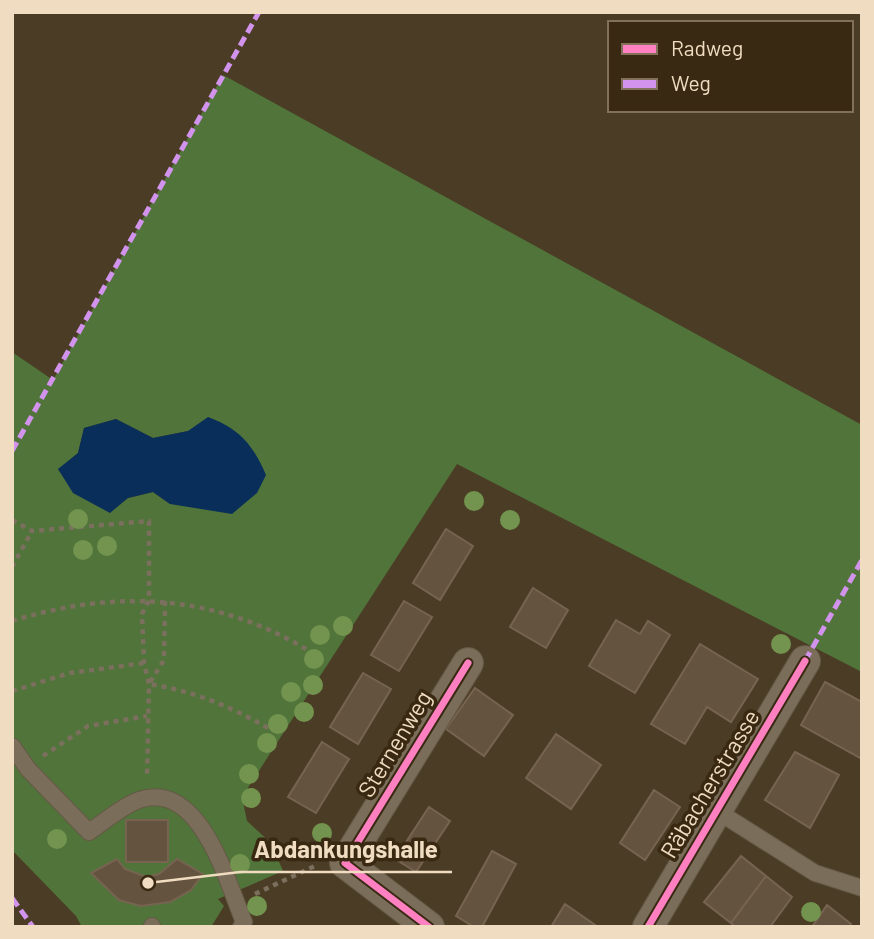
<svg xmlns="http://www.w3.org/2000/svg" width="874" height="939" font-family="Barlow,sans-serif">
  <style>
    .green { fill: #51743b; fill-rule: evenodd }
    .water { fill: #092e5a }
    .building { fill: #64533e; stroke: #766451; stroke-width: 2 }
    .lines { fill: none; stroke-linecap: round; stroke-linejoin: round }
    .service-casing { stroke: #655946; stroke-width: 18 }
    .minor-casing { stroke: #655946; stroke-width: 32 }
    .path { stroke: #7b6f5e; stroke-width: 4.5; stroke-dasharray: 5 5; stroke-linecap: butt }
    .service { stroke: #7a6d59; stroke-width: 16 }
    .minor { stroke: #7a6d59; stroke-width: 30 }
    .quiet { stroke: #d193ec; stroke-width: 5; stroke-dasharray: 10 5; stroke-linecap: butt }
    .cycleway-casing { stroke: #392912; stroke-width: 11 }
    .cycleway { stroke: #ff80c0; stroke-width: 7 }
    .tree { fill: #73944f }
    .labels { text-anchor: middle; stroke-width: 7; stroke-linejoin: round; paint-order: stroke }
    .street-label { font-size: 23px; fill: #f0dcc0; stroke: #392912 }
    .leader { fill: none; stroke: #f0dcc0; stroke-width: 2.5 }
    .callout-dot { fill: #f0dcc0; stroke: #392912; stroke-width: 2.5 }
    .callout-label { font-size: 24px; text-anchor: middle; font-weight: bold; fill: #f0dcc0; stroke: #392912; stroke-width: 7; stroke-linejoin: round; paint-order: stroke }
  </style>
  <rect width="100%" height="100%" fill="#4b3d25"/>
  <path class="green" d="M223,75L862,425V672L457,464L242,797L247,821L271,843L283,871L218,899L224,906L211,927H82L76,916L12,850V352L53,380ZM116,419L153,438L188,431L170,504L153,492L128,498L58,470L78,453L84,428Z"/>
  <path class="water" d="M208,417C240,429 253,445 266,475L257,493L232,514L170,504L153,492L128,498L110,513L73,493L58,469L78,453L84,428L116,419L153,438L188,431Z"/>
  <path class="building" d="M446,529L473,546L440,600L413,583Z
    M533,588L568,610L546,648L510,627Z
    M404,601L432,617L399,671L371,655Z
    M616,620L640,634L648,621L670,635L635,693L589,666Z
    M700,644L758,679L731,722L707,707L685,744L651,724Z
    M363,673L391,689L358,744L330,727Z
    M825,682L862,702V759L801,725Z
    M475,688L513,715L484,756L446,729Z
    M556,734L601,765L571,809L526,778Z
    M322,742L349,759L316,813L288,797Z
    M795,752L839,775L810,828L765,800Z
    M654,790L680,807L645,860L620,843Z
    M429,807L450,821L416,872L395,859Z
    M126,820H168V862H126Z
    M492,851L516,864L482,927H474L456,916Z
    M741,856L766,876L731,923L704,902Z
    M117,859L125,869L146,877L159,874L177,859L203,874L191,890L170,902L141,906L119,900L91,873Z
    M766,876L792,897L770,927H735L731,923Z
    M565,904L598,927H551Z
    M827,905L851,924L849,927H812Z"/>
  <g class="lines">
    <g class="service-casing">
      <path id="service" d="M12,746L28,769L89,832C104,822 122,806 139,800C200,779 227,882 244,922L241,927
        M717,811L815,873L862,888
        M152,926V927"/>
    </g>
    <g class="minor-casing">
      <path id="minor" d="M429,927L345,863L468,663
        M648,927L805,661"/>
    </g>
    <path class="path" d="M12,520L32,531L149,521V600L142,614L144,663L149,684L147,777
      M12,567L32,531
      M165,601L164,660L149,684C195,691 234,708 273,731
      M12,621C115,589 213,594 306,649
      M12,691L70,673L144,663
      M43,756L88,726L147,716
      M255,894L317,865"/>
    <use href="#service" class="service"/>
    <use href="#minor" class="minor"/>
    <path class="quiet" d="M12,451L259,12
      M805,661L862,560
      M12,898L33,927"/>
    <g class="cycleway-casing">
      <path id="cycleway" d="M429,927L345,863L468,663
        M648,927L805,661"/>
    </g>
    <use href="#cycleway" class="cycleway"/>
  </g>
  <g class="tree">
    <circle cx="474" cy="501" r="10"/>
    <circle cx="78" cy="519" r="10"/>
    <circle cx="510" cy="520" r="10"/>
    <circle cx="107" cy="546" r="10"/>
    <circle cx="83" cy="550" r="10"/>
    <circle cx="343" cy="626" r="10"/>
    <circle cx="320" cy="635" r="10"/>
    <circle cx="781" cy="644" r="10"/>
    <circle cx="314" cy="659" r="10"/>
    <circle cx="313" cy="685" r="10"/>
    <circle cx="291" cy="692" r="10"/>
    <circle cx="304" cy="712" r="10"/>
    <circle cx="278" cy="724" r="10"/>
    <circle cx="267" cy="743" r="10"/>
    <circle cx="249" cy="774" r="10"/>
    <circle cx="251" cy="798" r="10"/>
    <circle cx="322" cy="833" r="10"/>
    <circle cx="57" cy="839" r="10"/>
    <circle cx="240" cy="864" r="10"/>
    <circle cx="257" cy="906" r="10"/>
    <circle cx="811" cy="912" r="10"/>
  </g>
  <g class="labels">
    <g class="street-label">
      <text transform="translate(395 744) rotate(-59)" y="8">Sternenweg</text>
      <text transform="translate(710 784) rotate(-59)" y="8">Räbacherstrasse</text>
    </g>
  </g>
  <path class="leader" d="M148 883L240 872H452"/>
  <circle class="callout-dot" cx="148" cy="883" r="7"/>
  <g class="callout-label">
    <text x="346" y="858">Abdankungshalle</text>
  </g>
  <rect width="874" height="939" fill="none" stroke="#f0dcc0" stroke-width="28"/>
  <rect x="608" y="21" width="245" height="91" fill="#392912" stroke="#827158" stroke-width="2"/>
  <rect x="622" y="44" width="35" height="10" fill="#ff80c0" stroke="#827158" stroke-width="2"/>
  <text x="671" y="56" font-size="21" fill="#f0dcc0">Radweg</text>
  <rect x="622" y="79" width="35" height="10" fill="#d193ec" stroke="#827158" stroke-width="2"/>
  <text x="671" y="91" font-size="21" fill="#f0dcc0">Weg</text>
</svg>
